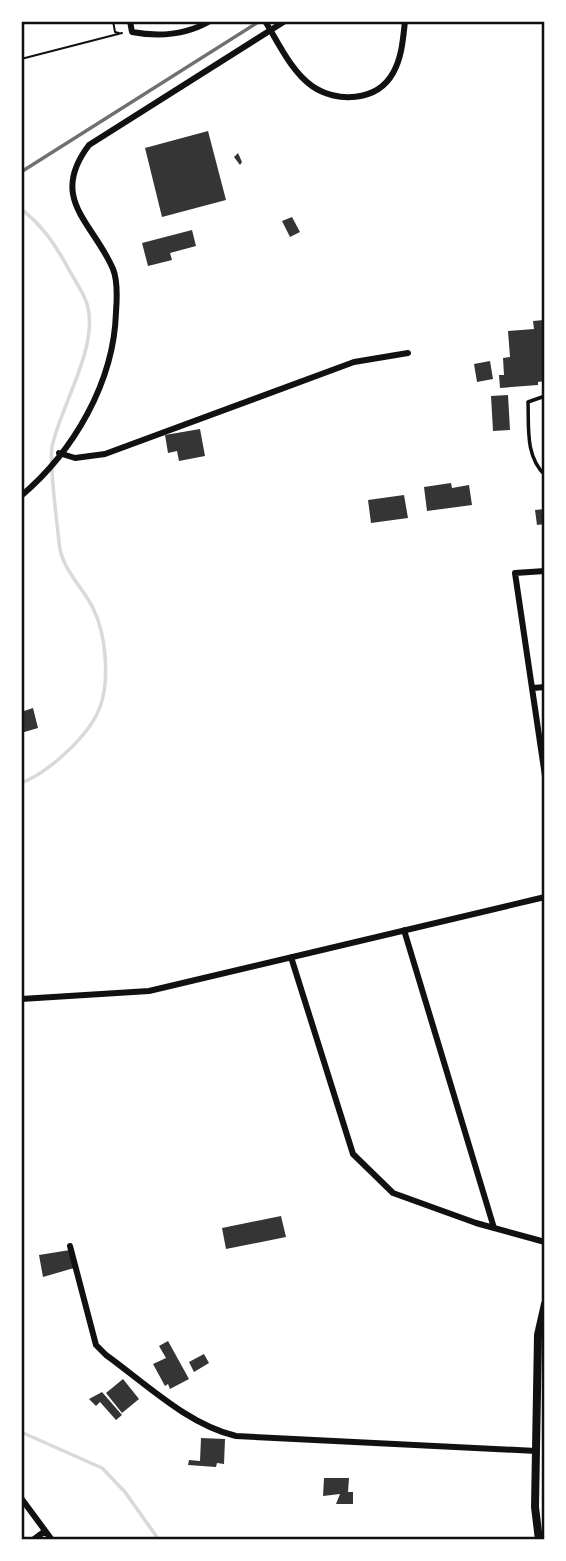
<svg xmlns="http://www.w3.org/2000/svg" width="566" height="1561" font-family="'Source Serif 4',serif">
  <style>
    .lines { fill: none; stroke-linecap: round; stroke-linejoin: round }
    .stream { stroke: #d9d9d9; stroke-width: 3.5 }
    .building { fill: #353535 }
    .path { stroke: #111; stroke-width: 2 }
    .service { stroke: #111; stroke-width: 3.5 }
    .minor { stroke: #111; stroke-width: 6 }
    .tertiary { stroke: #111; stroke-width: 8 }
    .rail { stroke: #707070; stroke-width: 3.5 }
    .neatline { fill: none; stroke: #111; stroke-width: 2.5 }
  </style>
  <rect width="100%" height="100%" fill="#fff"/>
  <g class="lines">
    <path class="stream" d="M21,209C42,225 54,243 67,266C73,278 83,291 87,304C100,345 60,407 52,447C49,463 57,522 59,542C61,569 82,586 93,608C106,634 110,680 100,707C90,735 48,773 21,783
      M21,1432L102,1468L125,1492L159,1540"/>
  </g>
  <path class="building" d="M208,131L226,200L162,217L147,156L142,157L147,156L145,148Z
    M238,153L242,162L240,165L234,157Z
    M292,217L300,232L290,237L282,221Z
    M192,230L196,246L170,253L172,260L148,266L142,243Z
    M544,320L545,381L538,382V385L500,388L499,375H504L503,358L510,357L508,331L534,329L533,321Z
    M490,361L493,379L477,382L474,364Z
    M508,395L510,430L493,431L491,396Z
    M200,429L205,456L179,461L177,451L168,453L165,435Z
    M451,483L452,488L469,485L472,505L427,511L424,487Z
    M404,495L408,518L371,523L368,500Z
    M545,509V524L537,525L535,510Z
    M33,708L38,728L21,733V712Z
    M281,1216L286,1237L226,1249L222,1228Z
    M70,1250L74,1268L43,1277L39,1255Z
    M168,1341L189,1379L170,1389L168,1384L165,1386L153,1364L166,1358L159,1346Z
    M204,1354L209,1363L194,1372L189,1362Z
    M123,1379L139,1399L122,1413L106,1393Z
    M102,1392L122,1415L116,1420L100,1402L96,1406L89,1399Z
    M201,1438L225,1439L224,1464L217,1463L216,1467L188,1465L189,1460L200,1461Z
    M324,1478H349L348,1492H353V1504H336L340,1494L323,1496Z"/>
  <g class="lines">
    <path class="path" d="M113,21L115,32L119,33
      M21,59L122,33
      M21,129L23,134"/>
    <path class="service" d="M545,396L528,402C529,427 525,456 545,475"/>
    <path class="minor" d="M130,21L132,32C159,37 186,35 210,21
      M265,21C278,42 291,71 312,86C336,103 377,102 393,73C402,57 403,39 405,21
      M59,453L75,458L105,454L354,362L408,353
      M21,496C74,451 114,382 116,312C117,299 118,281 113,269C93,222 48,199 89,145L285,21
      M545,571L515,573L545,776
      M533,688L545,687
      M404,930L494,1228
      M291,957L353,1154L393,1193L476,1223L545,1242
      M21,999L149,991L545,897
      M70,1246L96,1345L106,1355C145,1383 188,1425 236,1436L536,1451
      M21,1498L52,1540
      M33,1540L45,1531"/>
    <path class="tertiary" d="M539,1540L535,1507L538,1335L545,1304"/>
    <path class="rail" d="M21,172L260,21"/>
  </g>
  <rect width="566" height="1561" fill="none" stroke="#ffffff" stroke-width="46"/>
  <rect x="23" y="23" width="520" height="1515" class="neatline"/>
</svg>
